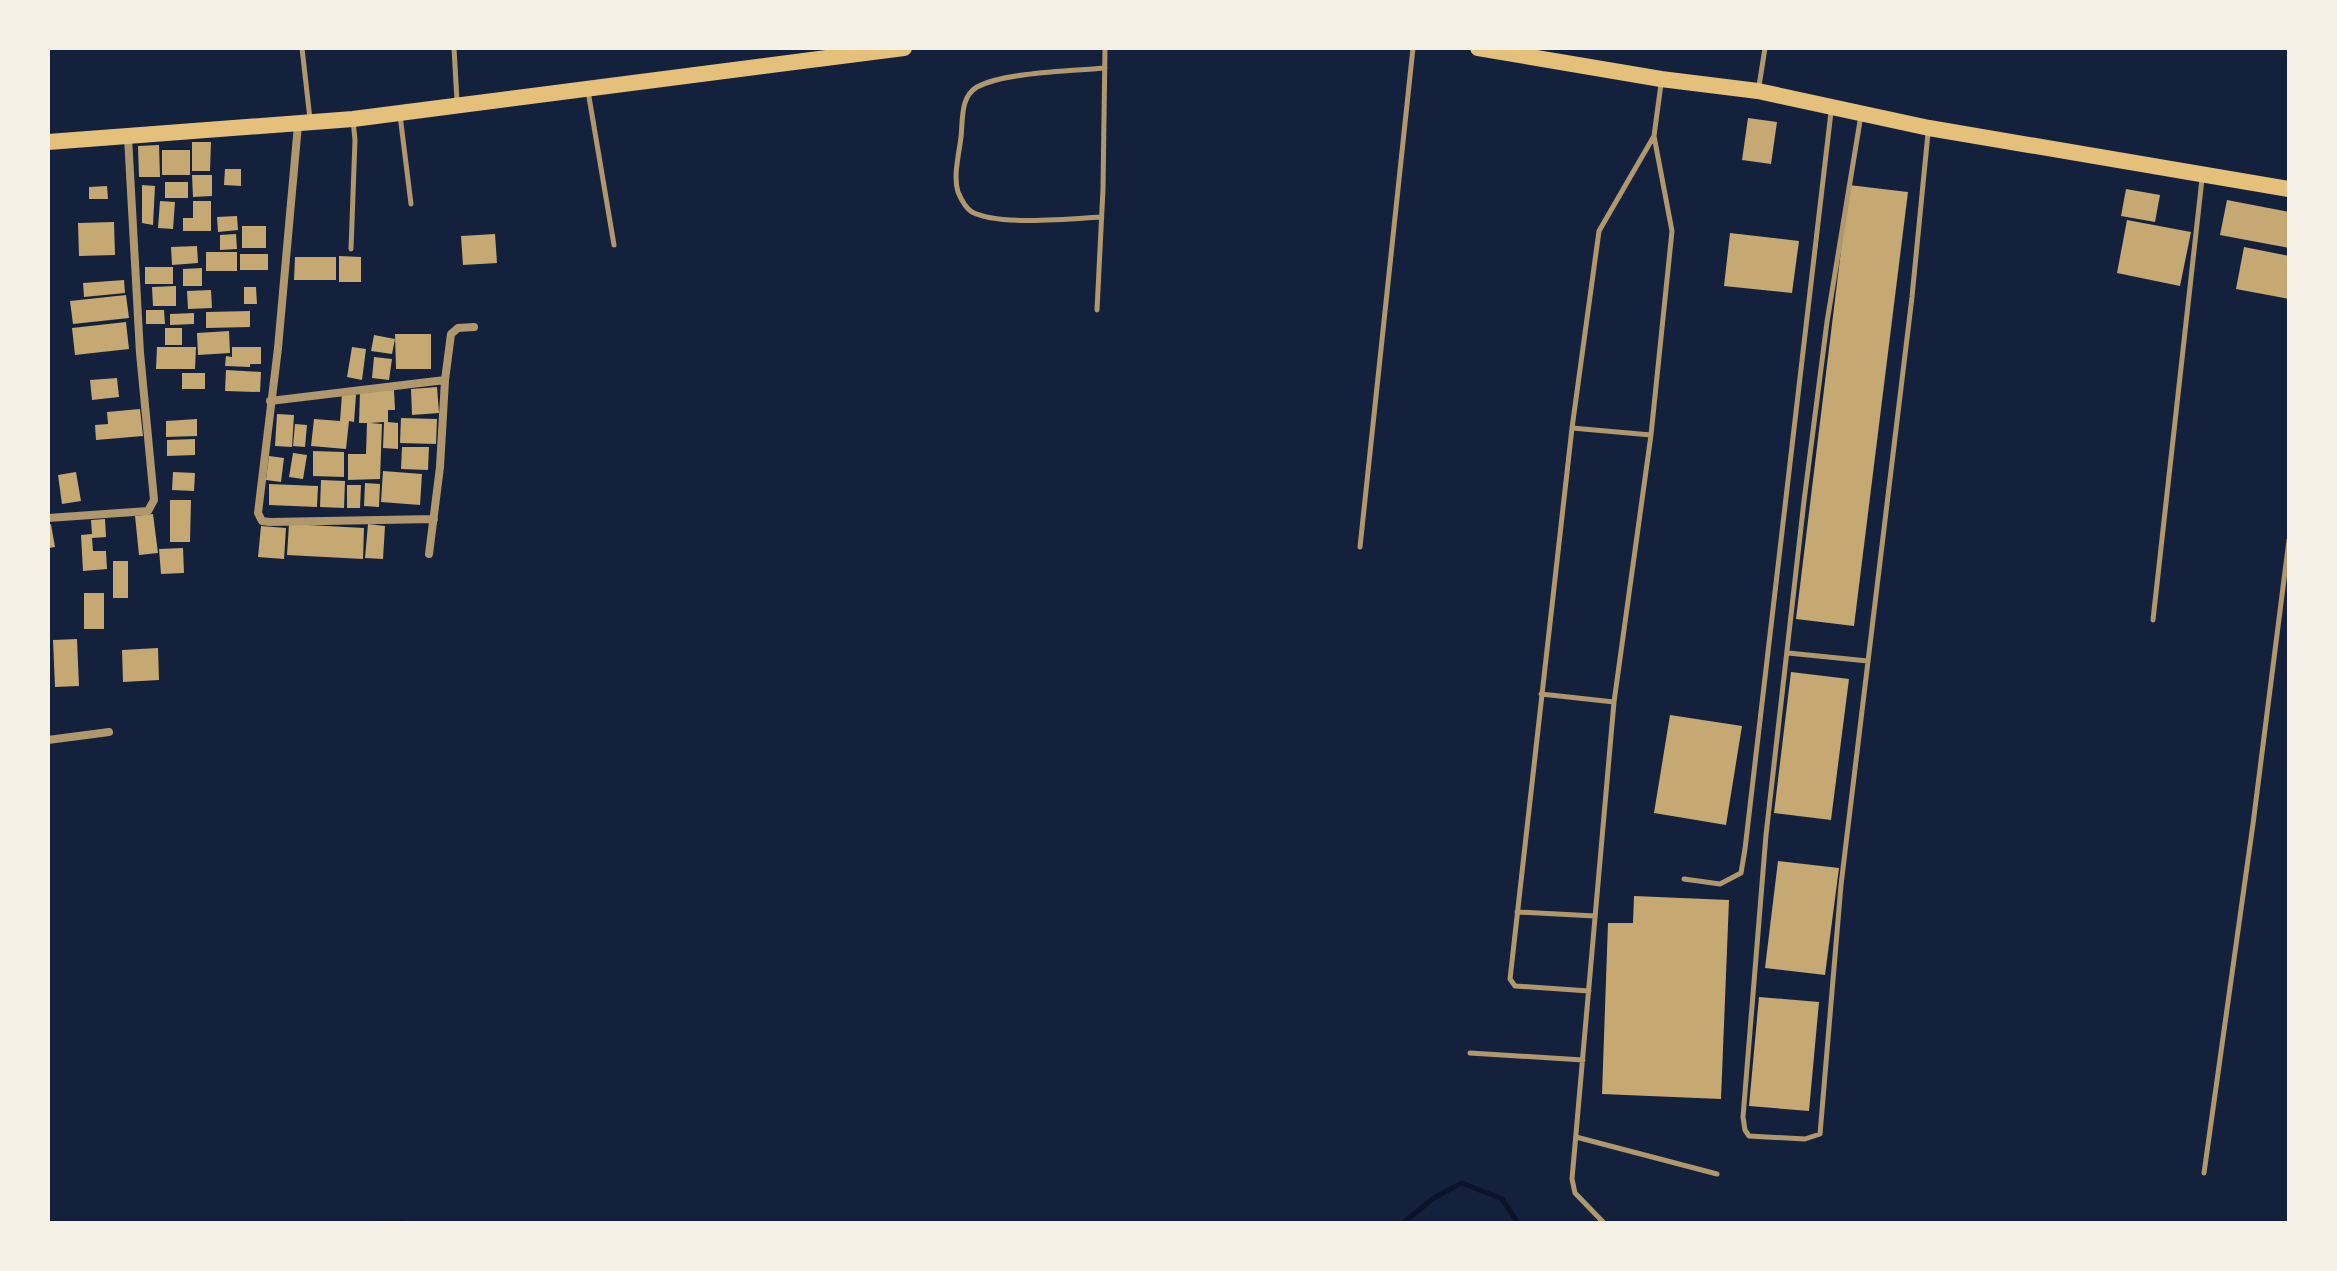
<svg xmlns="http://www.w3.org/2000/svg" width="2337" height="1271" font-family="'Noto Serif',serif">
  <style>
    .lines { fill: none; stroke-linecap: round; stroke-linejoin: round }
    .stream { stroke: #0b132b; stroke-width: 5 }
    .building { fill: #c6a872 }
    .service { stroke: #b1986c; stroke-width: 5 }
    .minor { stroke: #b1986c; stroke-width: 8 }
    .primary { stroke: #e5c07b; stroke-width: 16 }
  </style>
  <rect width="100%" height="100%" fill="#14213d"/>
  <g class="lines">
    <path class="stream" d="M378,1223H403
      M1403,1223L1435,1197L1462,1183L1502,1199L1518,1223"/>
  </g>
  <path class="building" d="M1748,118L1777,122L1771,164L1742,160Z
    M192,142H211L210,171H192Z
    M159,145L160,177H139L138,146Z
    M162,150H190V175H162Z
    M225,169H241V186L224,185Z
    M192,175H212V196L193,197Z
    M165,182H188V198H165Z
    M142,185L155,186L153,225L142,223Z
    M1849,185L1908,192L1854,626L1796,619Z
    M107,186L108,199H89V187Z
    M2126,189L2160,195L2155,222L2121,216Z
    M2227,200L2289,212V248L2220,235Z
    M160,201L175,202L173,229L158,228Z
    M193,201H211V231H183V218H193Z
    M237,216L238,230L218,232L217,217Z
    M2127,220L2191,232L2180,286L2117,273Z
    M114,222L115,255L79,256L78,223Z
    M242,226H266V248H242Z
    M1730,233L1799,241L1792,293L1724,286Z
    M236,234L237,249L220,250V235Z
    M495,234L497,263L463,265L461,236Z
    M197,246L198,263L172,265L171,247Z
    M2244,247L2289,256V299L2236,289Z
    M206,252H237V271H206Z
    M240,254H268V270H240Z
    M339,256L361,257V282H339Z
    M295,257H336V280H294Z
    M145,267H173V284H145Z
    M202,268V286H183V269Z
    M124,280L125,293L84,297L83,283Z
    M176,286V306H153L152,287Z
    M244,287H256L257,304H244Z
    M211,290L212,308L188,309L187,291Z
    M126,295L129,318L73,324L70,301Z
    M146,310H164L165,324H146Z
    M250,311V327L206,328V312Z
    M194,313V324L170,325V314Z
    M126,322L129,349L75,355L72,328Z
    M165,328H182V345H165Z
    M229,331L230,353L198,355L197,333Z
    M395,334H431V369H396Z
    M374,335L395,339L392,354L371,351Z
    M157,347H196L195,369H156Z
    M232,347H261V364H250V367L225,366L226,356L232,357Z
    M352,347L366,349L362,380L347,377Z
    M374,357L392,359L389,380L372,378Z
    M226,370L261,372L260,392L225,391Z
    M182,373H205V389H182Z
    M117,378L119,397L92,400L90,380Z
    M437,387L439,413L412,415L411,389Z
    M394,390L395,410H388V422L398,423V449L383,448L384,422L370,423L382,424L380,479L348,480V454H366L367,423H359L360,392Z
    M342,394L356,395L354,422L349,421L346,449L311,446L314,419L340,421Z
    M140,409L143,436L96,440L95,425L108,424L107,412Z
    M277,414L294,415L292,447L275,446Z
    M401,418L437,419L436,444L400,443Z
    M197,419V436L166,437V421Z
    M295,424L307,425L305,447L293,446Z
    M195,439V455L167,456V440Z
    M402,447H429L428,470L401,469Z
    M313,451L344,452V477L313,476Z
    M293,453L307,455L303,479L289,477Z
    M269,456L284,458L281,482L266,480Z
    M383,471L422,474L420,505L381,502Z
    M76,472L81,501L62,504L58,475Z
    M173,472L195,473L194,491L172,490Z
    M321,480L345,481L344,508L320,507Z
    M365,483L380,484L379,507L364,506Z
    M269,484L318,486L317,507L269,505Z
    M347,485H361L360,508H347Z
    M170,500H191L190,542H170Z
    M153,514L158,553L139,555L135,516Z
    M105,519L106,537L92,538L93,551H106L107,569L83,571L81,535L92,534L91,520Z
    M51,524L55,547L48,548V525Z
    M289,524L364,528L363,559L287,555Z
    M368,524L385,526L383,559L365,558Z
    M261,526L286,528L284,559L258,557Z
    M183,548L184,573L161,574L159,549Z
    M113,561H128V598H113Z
    M84,593H104V629H84Z
    M77,639L79,686L55,687L53,640Z
    M158,648L159,680L123,682L122,650Z
    M1791,672L1849,679L1831,820L1774,813Z
    M1670,715L1742,726L1726,825L1654,813Z
    M1778,861L1839,868L1825,975L1765,968Z
    M1634,896L1729,900L1721,1099L1602,1094L1608,923H1633Z
    M1759,997L1819,1002L1809,1111L1749,1106Z"/>
  <g class="lines">
    <path class="service" d="M302,48L310,119
      M454,48L457,101
      M1759,86L1765,48
      M588,91L614,245
      M400,115L411,204
      M1861,115L1827,322L1804,501L1766,835L1743,1117L1745,1130L1749,1136L1805,1139L1820,1134L1841,885L1912,297L1928,133
      M1100,217C1069,219 999,226 972,212C965,208 961,199 958,192C953,176 959,154 961,137C963,120 960,97 977,87C1005,72 1071,71 1105,68
      M351,249L355,140L353,120
      M1097,310L1103,189L1105,48
      M1572,428L1651,435
      M1360,547L1413,48
      M2153,620L2202,179
      M1788,653L1868,661
      M1541,694L1614,702
      M1684,879L1720,884L1741,873L1745,849L1831,112
      M1517,912L1595,916
      M1589,991L1515,986L1510,979L1572,428L1599,231L1654,136
      M1470,1053L1583,1060
      M1576,1137L1717,1174
      M2204,1173L2253,824L2289,540
      M1604,1223L1575,1193L1572,1179L1614,702L1651,435L1672,231L1654,136L1661,84"/>
    <path class="minor" d="M298,125L278,348L258,513L262,521L270,522L434,519
      M270,401L445,380
      M48,518L148,511L154,500L140,353L128,137
      M429,554L440,467L445,380L451,334L458,328L474,327
      M48,740L109,732"/>
    <path class="primary" d="M1478,48L1661,79L1758,91L1929,128L2289,189
      M48,142L353,119L904,48"/>
  </g>
  <rect width="2337" height="1271" fill="none" stroke="#f6f1e7" stroke-width="100"/>
</svg>
